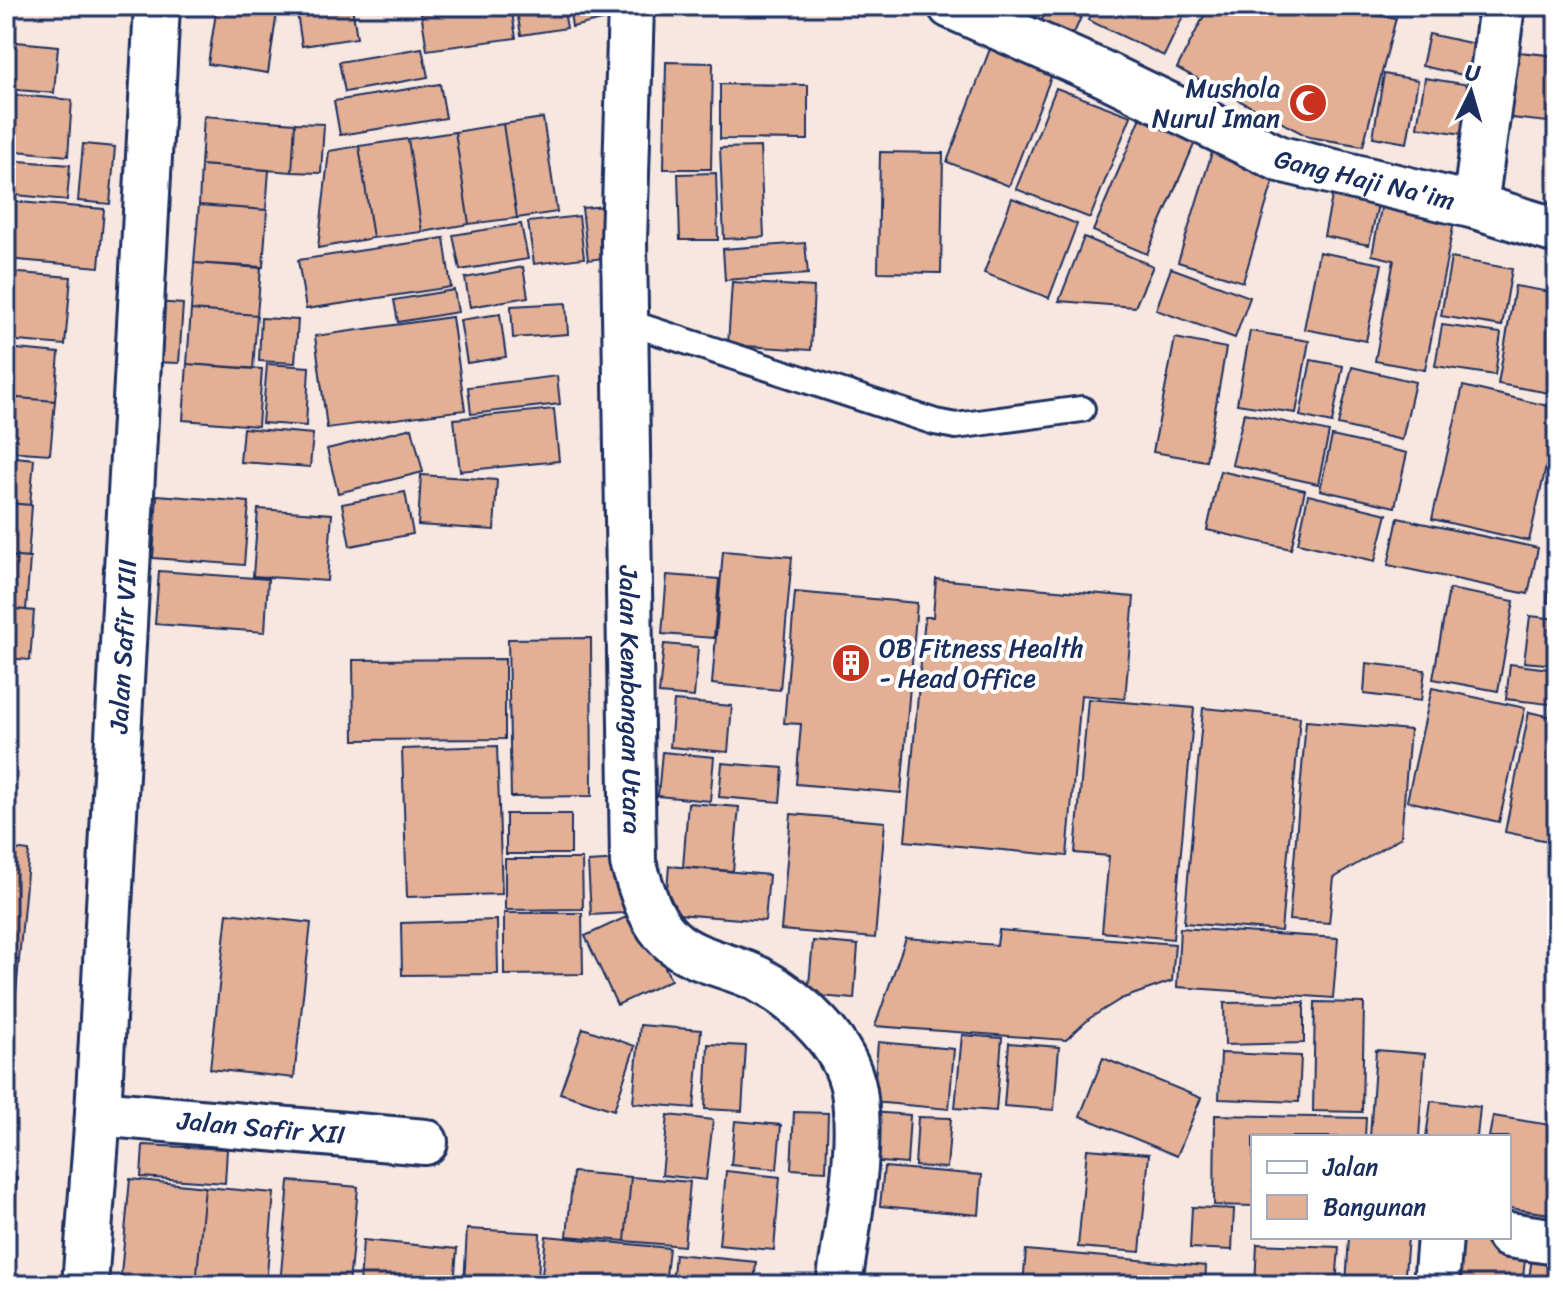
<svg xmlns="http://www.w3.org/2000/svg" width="1563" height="1291" font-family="Sriracha,sans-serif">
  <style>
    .building { fill: #e3b096; stroke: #1b2f5e; stroke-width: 2 }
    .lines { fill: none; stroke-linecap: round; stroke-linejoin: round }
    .service-casing { stroke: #1b2f5e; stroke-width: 30 }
    .minor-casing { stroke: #1b2f5e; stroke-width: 50 }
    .tertiary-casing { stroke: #1b2f5e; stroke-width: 50 }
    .service { stroke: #fff; stroke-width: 24 }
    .minor { stroke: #fff; stroke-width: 44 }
    .tertiary { stroke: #fff; stroke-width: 44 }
    .labels { text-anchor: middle; stroke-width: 8; stroke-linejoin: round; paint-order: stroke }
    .poi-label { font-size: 26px; fill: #1b2f5e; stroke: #fff; text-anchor: end }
    .street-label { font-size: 26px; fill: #1b2f5e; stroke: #fff }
  </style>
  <rect width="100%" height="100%" fill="#f7e7e0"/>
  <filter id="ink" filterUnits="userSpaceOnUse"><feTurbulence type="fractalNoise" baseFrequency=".0125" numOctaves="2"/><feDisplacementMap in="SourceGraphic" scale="16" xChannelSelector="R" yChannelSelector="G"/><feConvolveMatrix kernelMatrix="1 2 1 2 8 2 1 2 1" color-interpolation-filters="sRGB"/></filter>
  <g filter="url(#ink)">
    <path class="building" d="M217,6L277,12L268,73L208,64Z
      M296,6H352L357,38L302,46Z
      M464,6H511L516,38L427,50L421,12Z
      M516,6H563L567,28L521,35Z
      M569,6H603L606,19L572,27Z
      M994,6H1039L1029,30Z
      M1048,6H1086L1067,49L1035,36Z
      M1094,6H1188L1164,56L1088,20Z
      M1209,6H1357L1374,15L1396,18L1363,146L1309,137L1177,68Z
      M1429,34L1493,48L1486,80L1422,66Z
      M6,41L58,46L54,93L6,89Z
      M993,41L1056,64L1009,186L947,162Z
      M422,48L428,77L345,92L339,62Z
      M1509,51L1557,56V123L1502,117Z
      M666,62L713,63L711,169H664Z
      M1384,74L1418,80L1407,143L1373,137Z
      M1425,78L1489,88L1482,137L1417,127Z
      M440,84L446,118L340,135L334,101Z
      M720,84L808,85V140L720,139Z
      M1056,88L1131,116L1090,218L1016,189Z
      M6,94L72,100L68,156L6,150Z
      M204,116L295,123L292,172L201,165Z
      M1141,117L1196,140L1147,254L1093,231Z
      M543,118L557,212L517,218L503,124Z
      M295,123L324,124L321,173L292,172Z
      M503,124L517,218L469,224L455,132Z
      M455,132L469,224L422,232L408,139Z
      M408,139L422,232L373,238L359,146Z
      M83,144L115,147L110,204L78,201Z
      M359,146L373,238L318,248L329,151Z
      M1214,146L1278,165L1243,282L1178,262Z
      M760,147L764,237L724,239L720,148Z
      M880,152L943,153L941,273L878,272Z
      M6,160L70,165L67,200L6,194Z
      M201,165L269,170L266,210L199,205Z
      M716,173L718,240H680L678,174Z
      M1335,182L1381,191L1369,245L1324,236Z
      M1012,198L1077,224L1049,298L984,273Z
      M6,201L104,209L99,267L6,259Z
      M1382,203L1455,217L1425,370L1375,361L1394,260L1372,255Z
      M199,205L267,210L263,267L194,263Z
      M606,206L612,257L588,260L582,208Z
      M579,216L584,258L534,264L528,222Z
      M521,224L528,259L460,270L453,235Z
      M1084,237L1153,266L1135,307L1059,301Z
      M444,238L451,287L306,309L298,260Z
      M805,243L808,274L725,280L723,249Z
      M1319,252L1382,264L1366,341L1304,329Z
      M1451,258L1512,269L1502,326L1441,316Z
      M194,263L261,268L257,315L191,310Z
      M523,267L528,297L470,307L465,278Z
      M1171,268L1250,297L1235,338L1156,310Z
      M6,272L71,277L65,345L6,340Z
      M732,282L814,287L811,350L728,345Z
      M1515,286L1557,293L1556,394L1498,384Z
      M454,290L458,312L398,322L394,300Z
      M155,302L183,304L179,363L151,362Z
      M566,303L568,334L513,338L511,306Z
      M191,310L257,315L253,369L187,364Z
      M500,314L506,357L467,363L460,320Z
      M452,317L465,410L327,428L315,336Z
      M261,318L298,320L295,363L259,361Z
      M1442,325L1501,333L1495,375L1435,366Z
      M1250,331L1309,341L1296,413L1237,404Z
      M1175,338L1226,348L1206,461L1153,452Z
      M6,348L59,353L55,401L6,397Z
      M1311,360L1343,366L1332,423L1300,416Z
      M187,364L262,369L258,426L183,420Z
      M267,364L309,367L306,426L262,423Z
      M1352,367L1415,382L1402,440L1338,425Z
      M557,376L560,404L471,414L468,387Z
      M1463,386L1557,408V419L1529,541L1432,519Z
      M6,397L55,401L50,454L6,451Z
      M554,409L559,461L460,471L454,419Z
      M1244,413L1329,432L1318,484L1232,465Z
      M243,428L313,434L310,467L240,462Z
      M412,428L423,472L338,493L327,449Z
      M1332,436L1407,453L1395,507L1320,490Z
      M6,456L34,459L30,505L6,503Z
      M1220,471L1305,490L1291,549L1207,530Z
      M421,475L497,480L494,530L418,525Z
      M405,492L413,534L350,546L342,504Z
      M157,495L249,502L244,565L153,558Z
      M1308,495L1387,514L1375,561L1298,543Z
      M6,503L32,505L28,558L6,556Z
      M258,509L332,514L327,581L253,576Z
      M1398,518L1538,548L1528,594L1388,565Z
      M1557,546V604L1547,602Z
      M723,551L792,557L780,690L712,684Z
      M6,556L30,558L26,610L6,608Z
      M159,571L268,579L265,632L155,624Z
      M667,575L719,579L714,638L662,634Z
      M936,579L1134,597L1125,699L1081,695L1067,856L905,841L925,617H933Z
      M1449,589L1514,601L1498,691L1433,679Z
      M795,592L917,603L901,793L796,784L801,724L784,723Z
      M6,608L34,611L30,660L6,658Z
      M1530,616L1557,619V665L1524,662Z
      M591,638L592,796L511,797L508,639Z
      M664,644L698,647L694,697L659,694Z
      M505,659V739L354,740L353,660Z
      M1366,663L1425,670L1421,701L1364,694Z
      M1510,664L1557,670V705L1506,699Z
      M1432,688L1525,708L1499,822L1407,801Z
      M1088,699L1194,708L1173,939L1102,932L1109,856L1075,853Z
      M674,701L732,706L728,752L670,747Z
      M1203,708L1300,717L1281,931L1184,923Z
      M1529,712L1557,718V843L1505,832Z
      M1306,721L1410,730L1401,837L1334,878L1329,923L1289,920Z
      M497,746L502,894L407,897L402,749Z
      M662,752L714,757L710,801L658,796Z
      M722,763L783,768L780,802L719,797Z
      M688,803L739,807L733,871L683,867Z
      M506,814H571V854H506Z
      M791,814L885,822L875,938L781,930Z
      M6,848L29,851L19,960L6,959Z
      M505,859H582L583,909L505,910Z
      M622,860L624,913L591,915L588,862Z
      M669,866L769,875L765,921L665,913Z
      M639,911L671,980L617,1005L585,936Z
      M227,913L311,923L294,1078L210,1069Z
      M504,913H582L583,974L504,975Z
      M497,920L498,974L402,975L401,923Z
      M1180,928L1338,938L1333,998L1177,987Z
      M999,930L1175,944L1172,981L1121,999L1090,1018L1066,1040L875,1026L906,938L997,945Z
      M813,941L858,945L854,999L808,995Z
      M6,959L19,960L13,1026H6Z
      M1304,1002V1043L1225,1045L1224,1003Z
      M1315,1002L1364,1003L1362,1112L1313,1111Z
      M640,1025L701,1030L694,1108L633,1103Z
      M6,1026H13L6,1095Z
      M583,1028L635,1046L614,1110L560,1093Z
      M962,1035L1002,1038L996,1111L955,1108Z
      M878,1042L954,1049L949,1109L873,1102Z
      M1009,1043L1059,1047L1054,1110L1004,1106Z
      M708,1044L746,1046L742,1111L705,1109Z
      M1376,1050L1425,1054L1419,1137H1370Z
      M1221,1053L1301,1056L1299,1102L1219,1099Z
      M1103,1058L1201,1098L1177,1156L1080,1116Z
      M1431,1101L1480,1107L1477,1137H1426Z
      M794,1112L828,1113L826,1171L791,1169Z
      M871,1112L910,1115L907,1164L867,1161Z
      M668,1115L713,1120L706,1180L662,1175Z
      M1215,1115L1366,1118L1365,1137H1253V1206L1214,1205Z
      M1493,1116L1557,1126V1215L1509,1208V1137H1489Z
      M918,1117L951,1118L947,1168L915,1166Z
      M735,1121L781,1125L777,1169L731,1165Z
      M143,1145L227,1149L225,1183L141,1177Z
      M1087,1149L1149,1154L1140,1252L1078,1247Z
      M884,1167L982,1175L979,1215L880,1206Z
      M726,1171L780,1177L774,1250L719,1245Z
      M573,1172L631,1177L625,1241L567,1236Z
      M6,1176L17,1177L11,1246L6,1245Z
      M631,1177L690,1182L684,1246L625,1241Z
      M130,1179L205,1187L196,1285H120Z
      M289,1181L358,1187L349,1285H280Z
      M205,1187L274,1193L266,1285H196Z
      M1192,1207L1234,1209L1232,1250L1190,1248Z
      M467,1229L540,1233L538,1285H464Z
      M546,1236L669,1248L665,1285H541Z
      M1349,1237H1408L1404,1285H1346Z
      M1452,1237L1527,1244L1522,1285H1446Z
      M363,1240L457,1249L454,1285H360Z
      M1257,1244L1339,1247L1336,1285H1255Z
      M1534,1244L1557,1247V1285H1528Z
      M6,1245L11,1246L7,1285H6Z
      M1026,1250L1206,1266L1205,1285H1023Z
      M675,1254L756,1262L754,1285H672Z"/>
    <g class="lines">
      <g class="service-casing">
        <path id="service" d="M627,322L935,422L956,426L1082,409"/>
      </g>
      <g class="minor-casing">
        <g id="minor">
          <path id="s1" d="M951,6L1102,73L1280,159L1475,206L1557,231"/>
          <path d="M1475,206L1502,6"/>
          <path id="s2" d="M98,1113L425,1142"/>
          <path d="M1509,1235L1557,1242"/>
          <path id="s3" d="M85,1285L98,1113L157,6"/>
          <path d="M1436,1285L1440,1237"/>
        </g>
      </g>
      <g class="tertiary-casing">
        <g id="tertiary">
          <path id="s4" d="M631,6L624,241L633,863C642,890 649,919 670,939C692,961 731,965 758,979C799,1001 846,1044 854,1091C863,1150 847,1226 839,1285"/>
        </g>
      </g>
      <use href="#service" class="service"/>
      <use href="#minor" class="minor"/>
      <use href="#tertiary" class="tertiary"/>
    </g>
  </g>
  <defs>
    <g id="mosque-disc" transform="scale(2)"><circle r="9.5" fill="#c8321e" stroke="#fff"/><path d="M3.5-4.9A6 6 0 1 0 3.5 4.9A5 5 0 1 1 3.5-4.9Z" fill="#fff"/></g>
    <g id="building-disc" transform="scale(2)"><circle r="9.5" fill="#c8321e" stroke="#fff"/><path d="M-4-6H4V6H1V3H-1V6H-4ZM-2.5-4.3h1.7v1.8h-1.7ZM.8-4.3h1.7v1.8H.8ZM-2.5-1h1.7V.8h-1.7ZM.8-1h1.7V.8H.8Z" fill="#fff"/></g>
  </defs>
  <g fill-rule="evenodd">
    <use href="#mosque-disc" x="1308" y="103"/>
    <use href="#building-disc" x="851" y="663"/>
  </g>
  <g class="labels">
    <g class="poi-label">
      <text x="1280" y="97">Mushola<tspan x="1280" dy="30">Nurul Iman</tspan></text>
      <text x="879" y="657" text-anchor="start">OB Fitness Health<tspan x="879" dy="30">- Head Office</tspan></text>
    </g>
    <g class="street-label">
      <text dy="9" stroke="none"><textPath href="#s1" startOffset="450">Gang Haji Na'im</textPath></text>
      <text dy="9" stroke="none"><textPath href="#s3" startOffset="640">Jalan Safir VIII</textPath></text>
      <text dy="9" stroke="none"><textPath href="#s4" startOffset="694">Jalan Kembangan Utara</textPath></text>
      <text dy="9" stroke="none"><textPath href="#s2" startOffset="164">Jalan Safir XII</textPath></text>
    </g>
  </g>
  <rect width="1563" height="1291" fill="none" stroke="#fff" stroke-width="32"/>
  <rect x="16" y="16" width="1531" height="1259" fill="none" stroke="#1b2f5e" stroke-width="3" filter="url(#ink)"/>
  <rect x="1251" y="1135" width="260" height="104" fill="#ffffff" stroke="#a4acbf" stroke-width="2"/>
  <rect x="1267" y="1161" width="40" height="12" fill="#ffffff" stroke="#a4acbf" stroke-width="2"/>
  <text x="1323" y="1175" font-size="24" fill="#1b2f5e">Jalan</text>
  <rect x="1267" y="1195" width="40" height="24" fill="#e3b096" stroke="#a4acbf" stroke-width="2"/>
  <text x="1323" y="1215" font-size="24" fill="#1b2f5e">Bangunan</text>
  <g transform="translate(1471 92) rotate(5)" stroke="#ffffff" stroke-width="6" paint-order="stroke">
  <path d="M0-6L14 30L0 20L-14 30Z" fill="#1b2f5e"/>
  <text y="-12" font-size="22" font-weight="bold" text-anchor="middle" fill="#1b2f5e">U</text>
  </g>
</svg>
